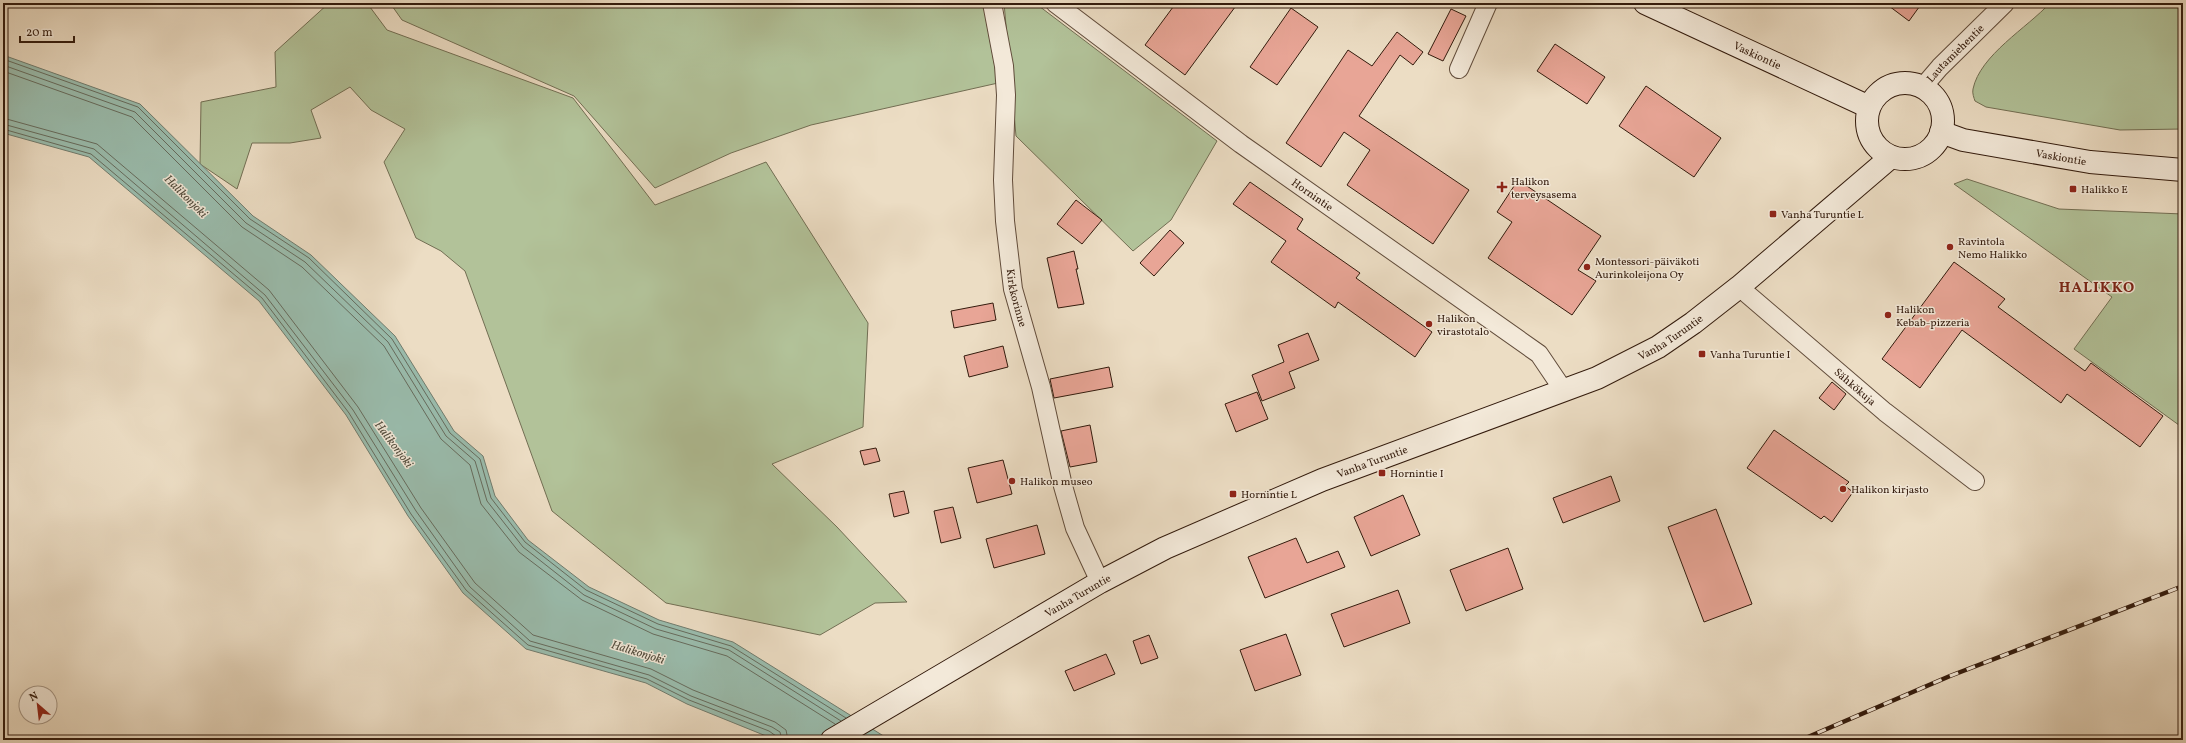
<svg xmlns="http://www.w3.org/2000/svg" width="2186" height="743" font-family="Vollkorn,serif">
  <style>
    .green { fill: #b2c299; stroke: #726e53 }
    .water { fill: #9abdae; stroke: #717c6e }
    .lines { fill: none; stroke-linecap: round; stroke-linejoin: round }
    .shore { stroke: #666c5e; stroke-width: 1 }
    .building { fill: #e8a596; stroke: #331b0d }
    .street-casing { stroke: #614c3b; stroke-width: 20 }
    .secondary-casing { stroke: #331b0d; stroke-width: 24 }
    .street { stroke: #f3e9d9; stroke-width: 18 }
    .secondary { stroke: #f3e9d9; stroke-width: 22 }
    .rail-casing { stroke: #331b0d; stroke-width: 4.5 }
    .rail { stroke: #f3e9d9; stroke-width: 3; stroke-dasharray: 9; stroke-linecap: butt }
    .poi-dot { fill: #8f2418; stroke: #f3e9d9; stroke-width: 1.5 }
    .labels { text-anchor: middle; stroke-width: 3; stroke-linejoin: round; paint-order: stroke }
    .street-label { font-size: 11px; fill: #331b0d; stroke: #f3e9d9 }
    .poi-label { font-size: 11px; fill: #331b0d; stroke: #f3e9d9; text-anchor: start }
    .water-label { font-size: 12px; font-style: italic; fill: #524c3d; stroke: #f3e9d9 }
    .district-label { font-size: 15px; font-weight: bold; letter-spacing: 1px; fill: #7a1f14; stroke: #f3e9d9 }
  </style>
  <rect width="100%" height="100%" fill="#ecddc4"/>
  <filter id="stains"><feTurbulence type="fractalNoise" baseFrequency=".005" numOctaves="4"/><feColorMatrix values="0 0 0 0 .2 0 0 0 0 .09 0 0 0 0 .02 0 0 0 .5 -.17"/></filter>
  <radialGradient id="worn" r=".72"><stop offset=".6" stop-color="#630" stop-opacity="0"/><stop offset="1" stop-color="#630" stop-opacity=".3"/></radialGradient>
  <path class="green" d="M329,3H367L387,30L573,98L655,205L766,162L868,323L863,427L772,464L837,527L907,602L875,603L820,635L666,603L552,511L465,271L441,251L416,238L384,162L405,129L371,110L350,87L311,110L321,138L290,143H252L237,189L200,164L201,102L276,87L275,52Z
    M390,3H983L998,83L811,125L731,153L655,188L574,96L402,20Z
    M1004,3H1035L1217,141L1171,220L1133,251L1016,136Z
    M2050,3H2183V129L2120,130L1986,107L1975,101C1974,98 1972,93 1973,89C1980,55 2027,28 2050,3Z
    M1967,179L2059,209L2183,214V428L2074,349L2112,297L1954,184Z"/>
  <path class="water" d="M3,55L140,104L253,216L311,255L395,336L454,431L483,456L495,496L528,540L589,587L659,620L733,642L890,740H776L687,704L646,683L526,649L463,593L408,516L346,415L259,301L89,157L3,133Z"/>
  <g class="lines">
    <path class="shore" d="M3,59L138,107L250,219L309,258L392,339L450,433L480,459L491,498L525,542L586,590L658,624L731,646L846,718
      M3,65L135,112L246,223L305,262L388,342L446,436L475,461L487,501L523,547L584,595L656,629L729,650L841,721
      M3,71L132,117L242,227L302,267L384,346L441,439L470,465L481,504L519,552L582,600L653,634L727,656L835,724
      M3,118L97,144L269,290L358,407L421,508L475,583L533,635L651,669L693,690L775,722L786,730L788,740
      M3,124L94,149L265,295L353,410L416,511L470,587L530,641L649,675L691,696L772,727L780,732L782,740
      M3,129L91,154L262,298L349,413L411,514L466,590L528,645L647,679L689,700L769,731L776,736L777,740"/>
  </g>
  <path class="building" d="M1176,3H1238L1185,75L1145,45Z
    M1885,3H1922L1909,21Z
    M1291,8L1318,27L1277,85L1250,67Z
    M1451,9L1466,16L1443,61L1428,54Z
    M1397,32L1423,52L1413,65L1400,55L1359,116L1469,190L1433,244L1347,185L1370,150L1344,132L1321,167L1286,143L1348,50L1372,66Z
    M1555,44L1605,77L1587,104L1537,71Z
    M1646,86L1721,138L1694,177L1619,126Z
    M1518,180L1601,236L1578,270L1596,281L1572,315L1488,258L1512,222L1497,212Z
    M1250,182L1303,219L1297,229L1360,273L1356,278L1432,332L1415,357L1338,302L1335,308L1271,262L1286,241L1233,204Z
    M1076,200L1102,220L1082,244L1057,224Z
    M1170,230L1184,243L1154,276L1140,263Z
    M1074,251L1078,269H1076L1084,304L1058,308L1047,258Z
    M1954,262L2005,299L1998,307L2085,371L2091,363L2163,416L2140,447L2067,394L2061,403L1962,330L1920,388L1882,359Z
    M993,303L996,320L954,328L951,311Z
    M1308,333L1319,360L1289,372L1295,388L1262,401L1252,375L1284,362L1278,345Z
    M1003,346L1008,367L969,377L964,356Z
    M1109,367L1113,387L1054,398L1050,379Z
    M1832,382L1846,394L1834,410L1819,398Z
    M1257,392L1268,419L1236,432L1225,404Z
    M1090,425L1097,462L1070,467L1061,431Z
    M1774,430L1849,482L1845,486L1853,492L1832,522L1824,516L1821,519L1747,468Z
    M876,448L880,461L864,465L860,451Z
    M1003,460L1012,494L977,503L968,468Z
    M1611,476L1620,501L1563,523L1553,498Z
    M904,491L909,513L894,517L889,494Z
    M1403,495L1420,535L1371,556L1354,517Z
    M953,507L961,538L941,543L934,511Z
    M1716,509L1752,604L1704,622L1668,527Z
    M1037,525L1045,554L994,568L986,539Z
    M1296,538L1307,563L1338,551L1345,567L1265,598L1248,557Z
    M1508,548L1523,589L1466,611L1450,570Z
    M1398,590L1410,623L1344,647L1331,614Z
    M1286,634L1301,675L1255,691L1240,650Z
    M1149,635L1158,658L1141,664L1133,641Z
    M1106,654L1115,674L1074,691L1065,671Z"/>
  <g class="lines">
    <g class="street-casing">
      <g id="street">
        <path id="s1" d="M992,3L1004,66L1006,95L1003,180L1005,221L1013,289L1041,387L1063,486L1075,528L1100,582"/>
        <path id="s2" d="M1055,3L1241,144L1539,354L1564,391"/>
        <path d="M1459,69L1488,3"/>
        <path id="s3" d="M1922,88L1940,67L2005,3"/>
        <path id="s4" d="M1739,287L1885,412L1975,481"/>
      </g>
    </g>
    <g class="secondary-casing">
      <g id="secondary">
        <path id="s5" d="M1645,3L1869,107"/>
        <circle cx="1905" cy="121" r="38"/>
        <path id="s6" d="M1941,132L1963,140L2090,162L2183,170"/>
        <path id="s7" d="M832,740L1100,582L1165,548L1322,480L1597,378L1658,347L1693,323L1739,287L1891,157"/>
      </g>
    </g>
    <use href="#street" class="street"/>
    <use href="#secondary" class="secondary"/>
    <g class="rail-casing">
      <path id="rail" d="M1801,740L1950,676L2183,586"/>
    </g>
    <use href="#rail" class="rail"/>
  </g>
  <g class="poi-dot">
    <path d="M1500 181h4v4h4v4h-4v4h-4v-4h-4v-4h4z"/>
    <rect x="2069" y="185" width="8" height="8" rx="2"/>
    <rect x="1769" y="210" width="8" height="8" rx="2"/>
    <circle cx="1950" cy="247" r="4"/>
    <circle cx="1587" cy="267" r="4"/>
    <circle cx="1888" cy="315" r="4"/>
    <circle cx="1429" cy="324" r="4"/>
    <rect x="1698" y="350" width="8" height="8" rx="2"/>
    <rect x="1378" y="469" width="8" height="8" rx="2"/>
    <circle cx="1012" cy="481" r="4"/>
    <circle cx="1843" cy="489" r="4"/>
    <rect x="1229" y="490" width="8" height="8" rx="2"/>
  </g>
  <g class="labels">
    <g class="street-label">
      <text dy="4" stroke="none"><textPath href="#s3" startOffset="48">Lautamiehentie</textPath></text>
      <text dy="4" stroke="none"><textPath href="#s5" startOffset="124">Vaskiontie</textPath></text>
      <text dy="4" stroke="none"><textPath href="#s6" startOffset="123">Vaskiontie</textPath></text>
      <text dy="4" stroke="none"><textPath href="#s2" startOffset="321">Hornintie</textPath></text>
      <text dy="4" stroke="none"><textPath href="#s1" startOffset="297">Kirkkorinne</textPath></text>
      <text dy="4" stroke="none"><textPath href="#s7" startOffset="933">Vanha Turuntie</textPath></text>
      <text dy="4" stroke="none"><textPath href="#s4" startOffset="153">Sähkökuja</textPath></text>
      <text dy="4" stroke="none"><textPath href="#s7" startOffset="609">Vanha Turuntie</textPath></text>
      <text dy="4" stroke="none"><textPath href="#s7" startOffset="285">Vanha Turuntie</textPath></text>
    </g>
    <g class="poi-label">
      <text x="1511" y="185">Halikon<tspan x="1511" dy="13">terveysasema</tspan></text>
      <text x="2081" y="193">Halikko E</text>
      <text x="1781" y="218">Vanha Turuntie L</text>
      <text x="1958" y="245">Ravintola<tspan x="1958" dy="13">Nemo Halikko</tspan></text>
      <text x="1595" y="265">Montessori-päiväkoti<tspan x="1595" dy="13">Aurinkoleijona Oy</tspan></text>
      <text x="1896" y="313">Halikon<tspan x="1896" dy="13">Kebab-pizzeria</tspan></text>
      <text x="1437" y="322">Halikon<tspan x="1437" dy="13">virastotalo</tspan></text>
      <text x="1710" y="358">Vanha Turuntie I</text>
      <text x="1390" y="477">Hornintie I</text>
      <text x="1020" y="485">Halikon museo</text>
      <text x="1851" y="493">Halikon kirjasto</text>
      <text x="1241" y="498">Hornintie L</text>
    </g>
    <g class="water-label">
      <text transform="translate(186 196) rotate(45)" y="4">Halikonjoki</text>
      <text transform="translate(394 444) rotate(53)" y="4">Halikonjoki</text>
      <text transform="translate(638 652) rotate(17)" y="4">Halikonjoki</text>
    </g>
    <g class="district-label">
      <text x="2097" y="292">HALIKKO</text>
    </g>
  </g>
  <rect width="2186" height="743" fill="none" stroke="#ecddc4" stroke-width="16"/>
  <rect x="4" y="4" width="2178" height="735" fill="none" stroke="#331b0d" stroke-width="2"/>
  <rect x="8" y="8" width="2170" height="727" fill="none" stroke="#331b0d"/>
  <g transform="translate(38 705) rotate(332)"><circle r="19" fill="#f3e9d9" stroke="#a69787"/>
  <path d="M0-3L7 15L0 10L-7 15Z" fill="#8f2418"/>
  <text y="-6" font-size="11" font-weight="bold" text-anchor="middle" fill="#331b0d">N</text>
  </g>
  <path d="M20 36v6h54v-6" fill="none" stroke="#331b0d" stroke-width="2"/>
  <text x="26" y="36" font-size="12" fill="#331b0d" stroke="#f3e9d9" stroke-width="3" paint-order="stroke">20 m</text>
  <rect width="100%" height="100%" filter="url(#stains)"/>
  <rect width="100%" height="100%" fill="url(#worn)"/>
</svg>
